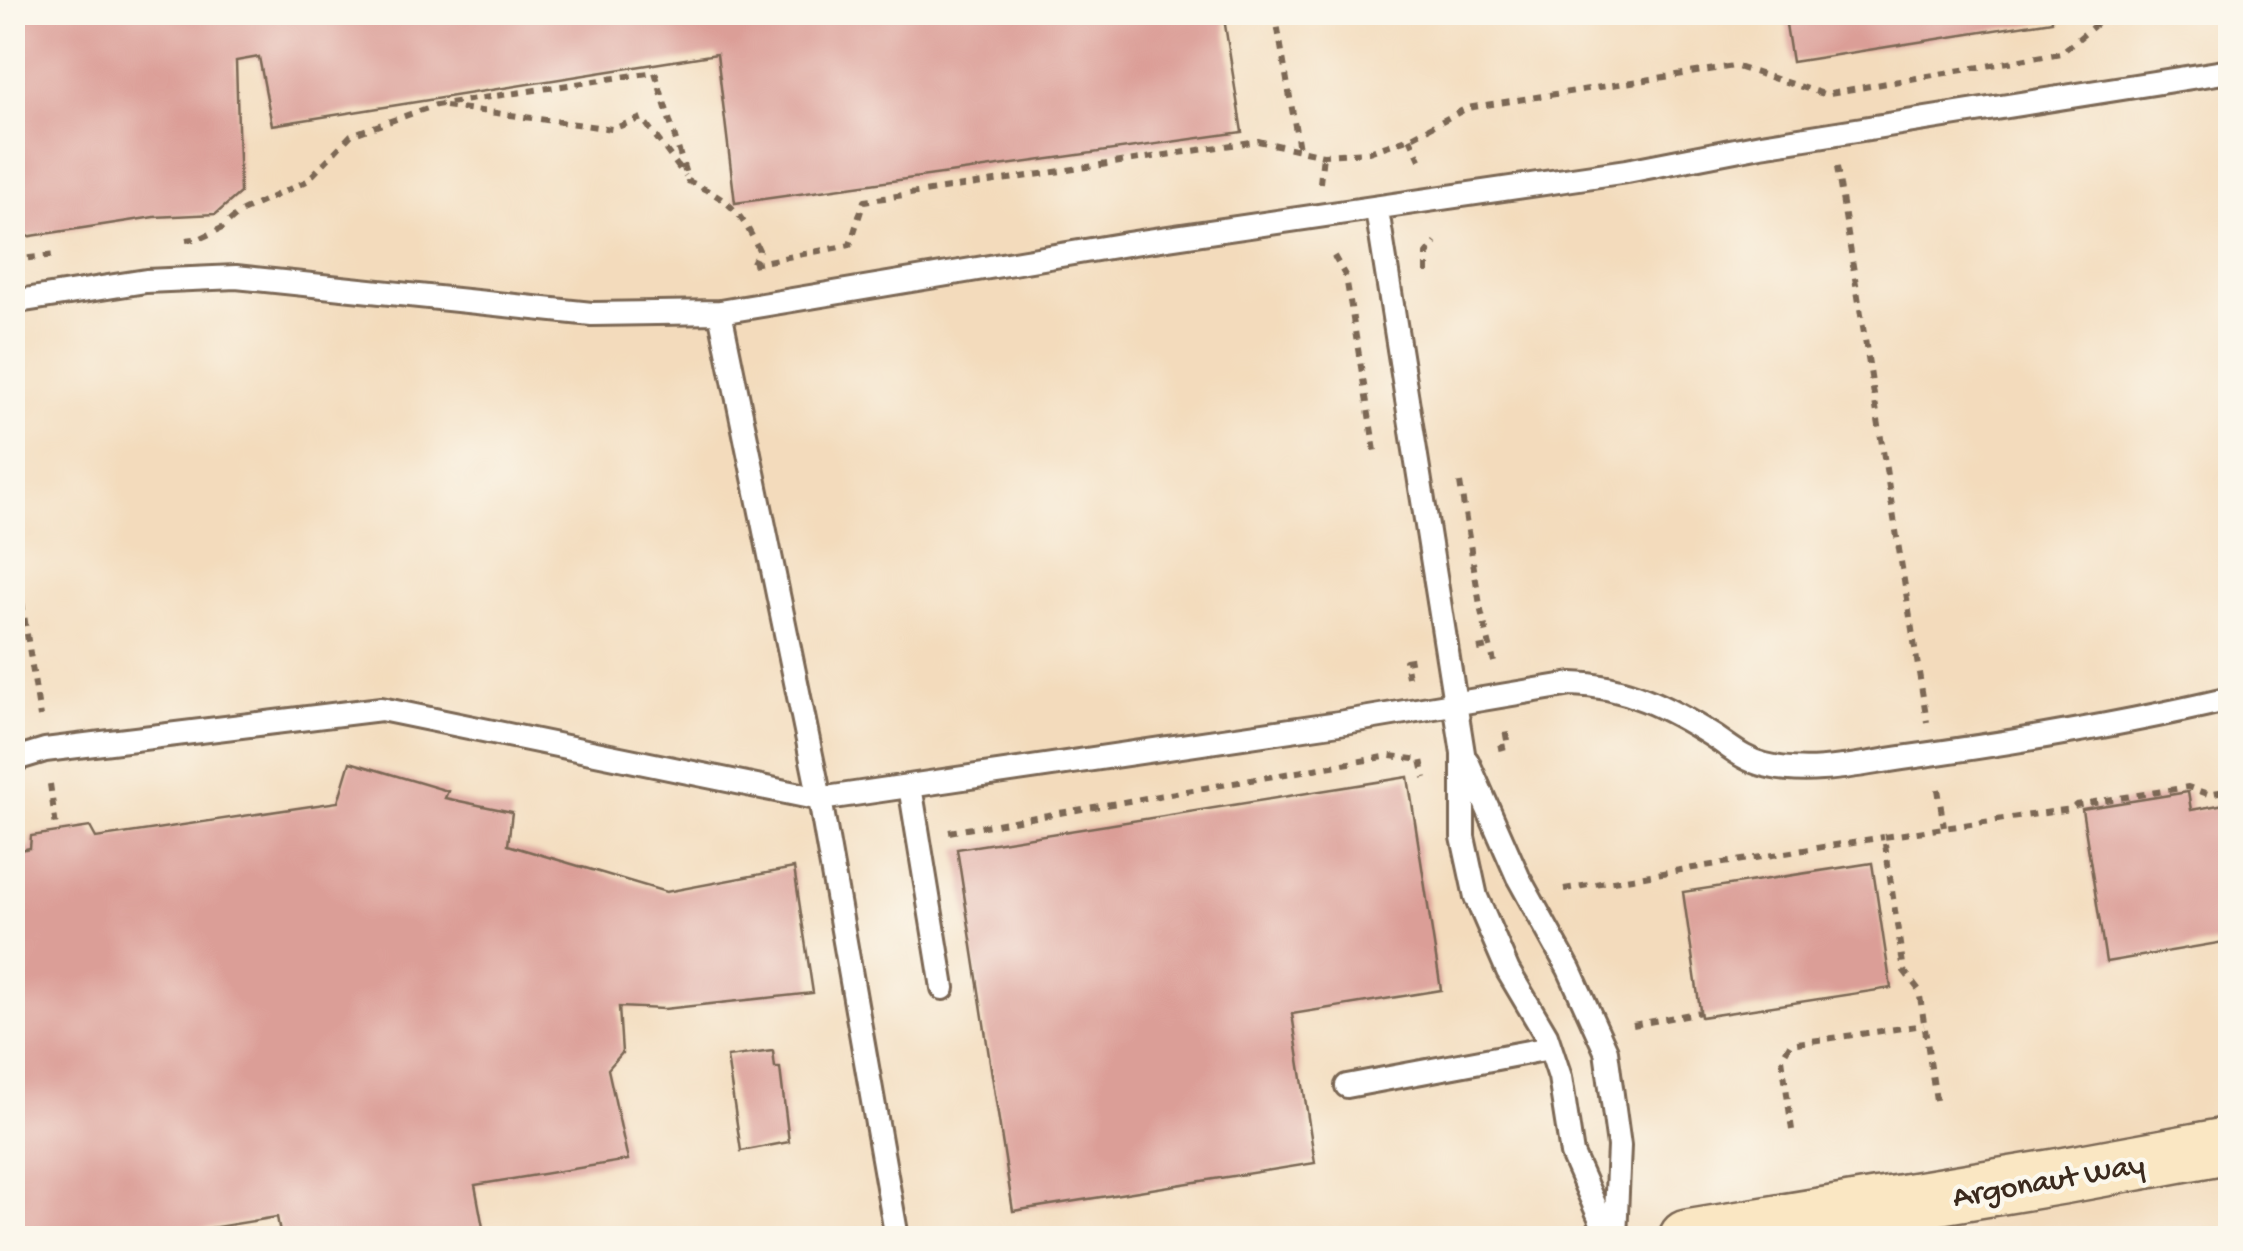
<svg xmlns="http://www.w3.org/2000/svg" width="2243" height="1251" font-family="'Gochi Hand',sans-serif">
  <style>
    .building { fill: #db9e97 }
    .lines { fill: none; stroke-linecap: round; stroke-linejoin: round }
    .lane-casing { stroke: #7b6855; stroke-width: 28 }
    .secondary-casing { stroke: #7b6855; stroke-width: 60 }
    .path { stroke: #7b6855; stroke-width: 6; stroke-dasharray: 8 8; stroke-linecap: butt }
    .lane { stroke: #fff; stroke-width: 22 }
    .secondary { stroke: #fae7c3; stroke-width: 55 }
    .labels { text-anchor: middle; stroke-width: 9; stroke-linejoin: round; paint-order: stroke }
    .street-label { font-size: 32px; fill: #3b2a1e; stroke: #fbf7ec }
  </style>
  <rect width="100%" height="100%" fill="#fbf7ec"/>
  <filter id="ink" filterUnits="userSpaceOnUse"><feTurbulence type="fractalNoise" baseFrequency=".01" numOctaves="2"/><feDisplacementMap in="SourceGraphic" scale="20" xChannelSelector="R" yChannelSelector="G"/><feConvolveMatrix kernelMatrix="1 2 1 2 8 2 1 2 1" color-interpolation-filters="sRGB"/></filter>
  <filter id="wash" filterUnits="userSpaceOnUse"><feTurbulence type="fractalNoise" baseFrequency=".0048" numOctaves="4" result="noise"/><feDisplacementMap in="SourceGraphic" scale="40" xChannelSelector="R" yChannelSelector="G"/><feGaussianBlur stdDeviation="2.25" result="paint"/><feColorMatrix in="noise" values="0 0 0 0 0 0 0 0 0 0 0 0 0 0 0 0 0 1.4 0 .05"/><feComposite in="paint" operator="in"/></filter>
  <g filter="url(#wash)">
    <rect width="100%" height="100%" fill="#f3dbbc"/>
    <g id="blocks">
      <path class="building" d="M12,12H1223L1242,132L735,203L717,54L272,125L259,57L236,61L240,193L216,214L154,217L12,239Z
        M1784,12H2051L2052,21L1792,62Z
        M350,762L448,791L445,798L512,812L508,845L666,892L794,868L813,993L664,1009L619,1007L622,1053L608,1069L628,1160L475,1185L485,1238H281L277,1217L150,1238H12V852L30,848L31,836L90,827L96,838L338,802Z
        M1408,777L1441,990L1292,1014L1315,1163L1013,1211L957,849Z
        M2188,792L2191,810L2230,803V941L2106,962L2082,809Z
        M1872,863L1891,988L1701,1017L1683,892Z
        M773,1051L775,1068H780L789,1142L741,1151L727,1057Z"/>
    </g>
  </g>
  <g filter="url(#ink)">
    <use href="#blocks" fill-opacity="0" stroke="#7b6855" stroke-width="2.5"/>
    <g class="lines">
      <g class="lane-casing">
        <path id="lane" d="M1377,210L1463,753V837L1476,897L1508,971L1546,1035L1560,1077L1572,1154L1609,1238
          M12,302L146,281L236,277L592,314L720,312L1127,244L1627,171L1761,145L2230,71
          M720,312L820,799L897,1238
          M12,760L45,750L381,709L820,799L1339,723L1572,684C1624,685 1669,708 1713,736C1730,747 1744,760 1765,765C1810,777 1864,763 1909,757C2017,742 2124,724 2230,699
          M1467,761L1518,877L1569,969L1606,1051L1619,1146L1615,1238
          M910,786L943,988
          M1347,1086L1550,1048"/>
      </g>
      <g class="secondary-casing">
        <path id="secondary" d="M1687,1238L2062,1176L2230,1145"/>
      </g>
      <path class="path" d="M1275,12L1299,149
        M445,106L612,129L642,118L685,176
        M1410,138L1422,164
        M1837,167L1927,722
        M1320,183L1323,155
        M186,240L201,238L222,228L240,212L307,181L351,135L436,105L655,72L688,181C728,199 740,210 759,250L753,263
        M1334,256L1346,277L1376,457
        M12,260L55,255
        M752,264L850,245L864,201L1258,141L1323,155L1369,152L1410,138L1467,108L1734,66L1824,94L2061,53L2111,12
        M1427,273V254L1436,243
        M1460,483L1481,611L1494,662
        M12,539L40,717
        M1478,649L1492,646
        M1408,677L1405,661L1416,659
        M1498,748L1508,746L1505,729
        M50,784L56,827
        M1938,789L1944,827
        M949,832L1390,756L1421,760L1425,778
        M1564,889L1884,837
        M1633,1025L1701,1012
        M1936,1100L1919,990L1904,971L1884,837L2071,809L2076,805L2188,787L2208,794L2230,790
        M1792,1130L1782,1058L1790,1044L1924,1025"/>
      <use href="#lane" class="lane"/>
      <use href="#secondary" class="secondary"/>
    </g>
  </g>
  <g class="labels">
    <g class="street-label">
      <text transform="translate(2048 1178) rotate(-10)" y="11">Argonaut Way</text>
    </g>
  </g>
  <rect width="2243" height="1251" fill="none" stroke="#fbf7ec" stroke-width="50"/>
</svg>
